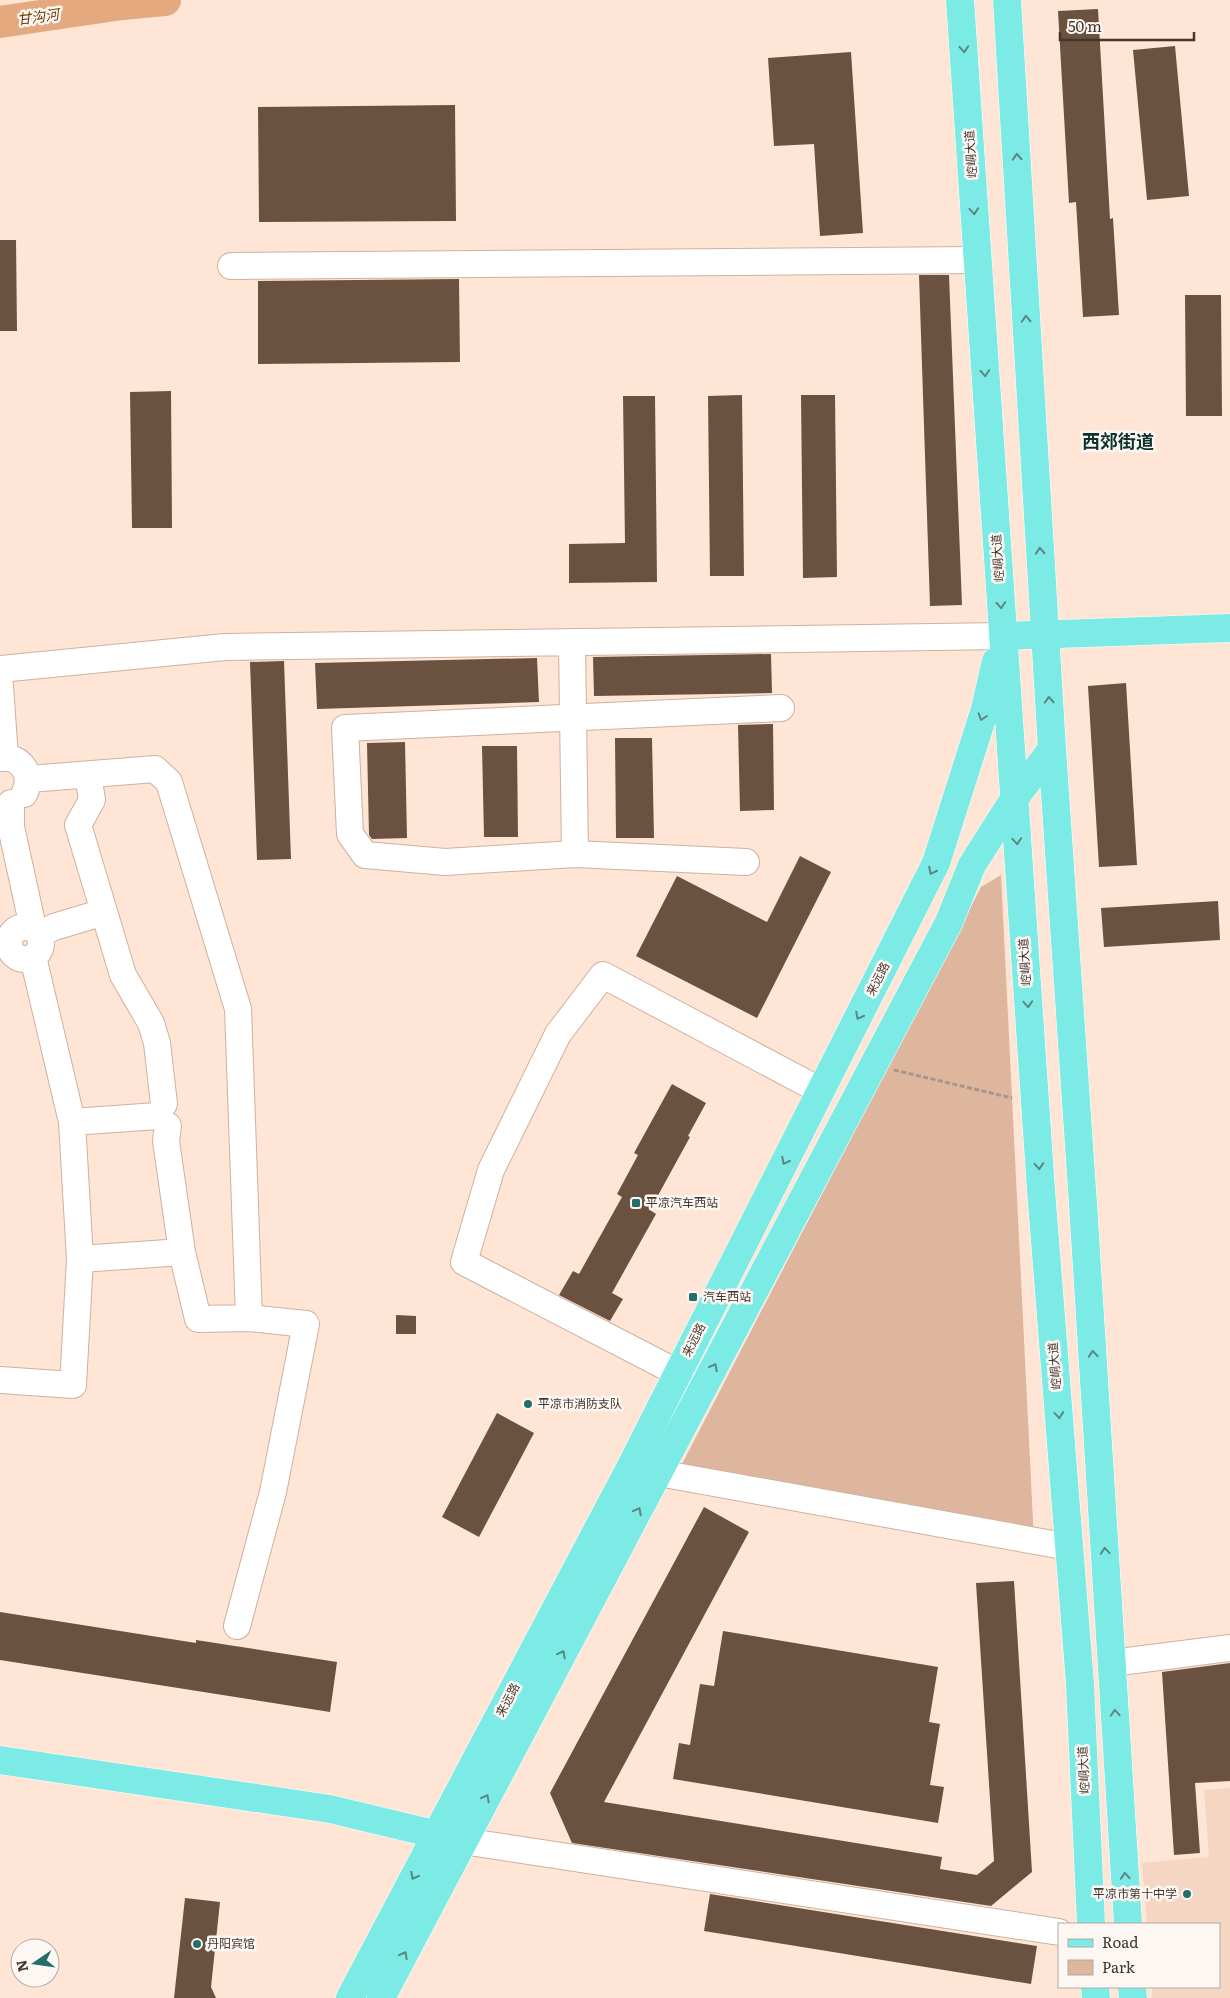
<svg xmlns="http://www.w3.org/2000/svg" width="1230" height="1998" font-family="Literata,'Noto Sans SC',serif">
  <style>
    .built { fill: #f5d6c3 }
    .green { fill: #ddb69d }
    .lines { fill: none; stroke-linecap: round; stroke-linejoin: round }
    .river { stroke: #e5a980; stroke-width: 32 }
    .building { fill: #6b513f }
    .minor-casing { stroke: #cfb19e; stroke-width: 28 }
    .major-casing { stroke: #fff; stroke-width: 29 }
    .path { stroke: #a99589; stroke-width: 3; stroke-dasharray: 5 2.5; stroke-linecap: butt }
    .minor { stroke: #fff; stroke-width: 26 }
    .major { stroke: #7cebe5; stroke-width: 28 }
    .oneway { stroke: #5c8780 }
    .poi-dot { fill: #246e69; stroke: #fdf7f3; stroke-width: 2 }
    .labels { text-anchor: middle; stroke-width: 5; stroke-linejoin: round; paint-order: stroke }
    .street-label { font-size: 12px; fill: #42362e; stroke: #fdf7f3 }
    .poi-label { font-size: 12px; fill: #42362e; stroke: #fdf7f3; text-anchor: start }
    .water-label { font-size: 14px; font-style: italic; fill: #703907; stroke: #fdf7f3 }
    .district-label { font-size: 18px; font-weight: bold; fill: #0f322f; stroke: #fdf7f3 }
  </style>
  <rect width="100%" height="100%" fill="#ffe5d5"/>
  <path class="built" d="M1230,1788V1998H1152V1987H1219V1924H1147L1142,1863L1209,1857L1204,1790Z"/>
  <path class="green" d="M1001,875L1034,1541L680,1468L981,887Z"/>
  <g class="lines">
    <path class="river" d="M0,22L122,4L165,0"/>
  </g>
  <path class="building" d="M1098,9L1110,219L1113,218L1119,315L1083,317L1076,202L1069,203L1058,11Z
    M1175,46L1189,196L1147,200L1133,50Z
    M851,52L863,233L820,236L814,144L774,146L768,58Z
    M455,105L456,221L259,222L258,107Z
    M0,240H16L17,331H0Z
    M919,275H949L962,605L930,606Z
    M459,279L460,362L258,364V281Z
    M1185,295H1221L1222,416H1186Z
    M171,391L172,528H132L130,392Z
    M742,395L744,576H710L708,396Z
    M801,395H835L837,577L803,578Z
    M623,396H655L657,582L569,583V544L625,543Z
    M771,654L772,693L594,696L593,657Z
    M537,658L539,702L317,709L315,663Z
    M284,661L291,859L257,860L250,662Z
    M1126,683L1137,865L1099,867L1088,686Z
    M773,724L774,810L740,811L738,725Z
    M615,738H652L654,838H616Z
    M405,742L407,838L372,839L369,835L367,743Z
    M482,746H517L518,837H484Z
    M800,856L831,872L757,1018L636,956L677,876L767,922Z
    M1218,901L1220,940L1104,947L1101,908Z
    M672,1084L706,1103L688,1136L690,1137L650,1210L656,1214L612,1293L623,1299L610,1321L559,1295L573,1271L579,1274L622,1197L617,1194L638,1155L634,1153Z
    M396,1315L416,1316V1334H396Z
    M497,1413L534,1433L479,1537L442,1517Z
    M704,1507L749,1532L604,1802L942,1857L940,1869L977,1875L994,1861L976,1583L1014,1581L1032,1872L991,1906L572,1843L550,1793Z
    M0,1612L196,1643V1640L337,1662L330,1712L0,1660Z
    M723,1631L938,1667L929,1722L940,1724L930,1785L944,1787L938,1823L673,1779L679,1743L690,1745L700,1684L714,1686Z
    M1230,1663V1781L1195,1783L1200,1853L1174,1855L1162,1672Z
    M710,1894L1037,1946L1031,1984L704,1931Z
    M185,1898L220,1902L211,1987L216,1998H174Z"/>
  <g class="lines">
    <g class="minor-casing">
      <path id="minor" d="M231,266L978,260
        M572,642L575,854
        M0,669L225,647L1003,636
        M0,686L5,758
        M0,758C22,755 34,776 24,794
        M88,775L92,800L78,825L123,975L151,1023L157,1043L164,1104
        M29,779L155,769L169,782L238,1009L249,1318
        M11,803V827L31,918L30,927
        M746,862L575,854L445,862L365,855L350,834L345,728L781,708
        M9 943a16 16 0 1 1 32 0a16 16 0 1 1-32 0Z
        M39,935L54,927L104,912
        M72,1122L157,1116
        M168,1126L166,1141L182,1252
        M80,1259L182,1252L198,1319L249,1318L306,1324L273,1492L237,1626
        M678,1373L464,1262L491,1170L558,1034L603,975L821,1091
        M0,1380L73,1385L80,1259L72,1122L33,957
        M637,1469L1069,1547
        M1112,1663L1230,1648
        M463,1841L1059,1932"/>
    </g>
    <g class="major-casing">
      <path id="major" d="M960,0L1041,1190L1080,1684L1091,1924
        M1007,0L1052,749L1083,1204L1128,1924
        M1003,636L1230,628
        M0,1760L330,1809L455,1839
        M1095,1987L1096,1998
        M1132,1987L1133,1998
        M350,1998L630,1468L936,863L985,709L996,661
        M381,1998L949,922L972,865L1014,799L1052,749"/>
    </g>
    <path class="path" d="M894,1070L1012,1098"/>
    <use href="#minor" class="minor"/>
    <use href="#major" class="major"/>
  </g>
  <defs><path id="oneway-chevron" d="M-2-3.5L2.5 0L-2 3.5" fill="none" stroke-width="1.6" stroke-linecap="round" stroke-linejoin="round" transform="scale(1.25)"/></defs>
  <g class="oneway">
    <use href="#oneway-chevron" transform="translate(964 49) rotate(86)"/>
    <use href="#oneway-chevron" transform="translate(1017 157) rotate(-93)"/>
    <use href="#oneway-chevron" transform="translate(974 211) rotate(86)"/>
    <use href="#oneway-chevron" transform="translate(1026 319) rotate(-93)"/>
    <use href="#oneway-chevron" transform="translate(985 373) rotate(86)"/>
    <use href="#oneway-chevron" transform="translate(1040 551) rotate(-93)"/>
    <use href="#oneway-chevron" transform="translate(1001 605) rotate(86)"/>
    <use href="#oneway-chevron" transform="translate(1049 700) rotate(-93)"/>
    <use href="#oneway-chevron" transform="translate(982 717) rotate(108)"/>
    <use href="#oneway-chevron" transform="translate(1017 841) rotate(86)"/>
    <use href="#oneway-chevron" transform="translate(932 871) rotate(117)"/>
    <use href="#oneway-chevron" transform="translate(1028 1004) rotate(86)"/>
    <use href="#oneway-chevron" transform="translate(859 1016) rotate(117)"/>
    <use href="#oneway-chevron" transform="translate(785 1161) rotate(117)"/>
    <use href="#oneway-chevron" transform="translate(1039 1166) rotate(86)"/>
    <use href="#oneway-chevron" transform="translate(1093 1354) rotate(-94)"/>
    <use href="#oneway-chevron" transform="translate(714 1367) rotate(-62)"/>
    <use href="#oneway-chevron" transform="translate(1059 1415) rotate(85)"/>
    <use href="#oneway-chevron" transform="translate(638 1511) rotate(-62)"/>
    <use href="#oneway-chevron" transform="translate(1105 1551) rotate(-94)"/>
    <use href="#oneway-chevron" transform="translate(562 1654) rotate(-62)"/>
    <use href="#oneway-chevron" transform="translate(1115 1713) rotate(-94)"/>
    <use href="#oneway-chevron" transform="translate(486 1798) rotate(-62)"/>
    <use href="#oneway-chevron" transform="translate(414 1876) rotate(118)"/>
    <use href="#oneway-chevron" transform="translate(1125 1876) rotate(-94)"/>
    <use href="#oneway-chevron" transform="translate(404 1955) rotate(-62)"/>
  </g>
  <g class="poi-dot">
    <rect x="631" y="1198" width="10" height="10" rx="2.5"/>
    <rect x="688" y="1292" width="10" height="10" rx="2.5"/>
    <circle cx="528" cy="1404" r="5"/>
    <circle cx="1187" cy="1894" r="5"/>
    <circle cx="197" cy="1944" r="5"/>
  </g>
  <g class="labels">
    <g class="street-label">
      <text transform="translate(971 154) rotate(-94)" y="4">崆峒大道</text>
      <text transform="translate(998 558) rotate(-94)" y="4">崆峒大道</text>
      <text transform="translate(1025 962) rotate(-94)" y="4">崆峒大道</text>
      <text transform="translate(878 979) rotate(-63)" y="4">来远路</text>
      <text transform="translate(694 1340) rotate(-63)" y="4">来远路</text>
      <text transform="translate(1055 1366) rotate(-95)" y="4">崆峒大道</text>
      <text transform="translate(508 1700) rotate(-62)" y="4">来远路</text>
      <text transform="translate(1084 1770) rotate(-93)" y="4">崆峒大道</text>
    </g>
    <g class="poi-label">
      <text x="646" y="1207">平凉汽车西站</text>
      <text x="703" y="1301">汽车西站</text>
      <text x="538" y="1408">平凉市消防支队</text>
      <text x="1177" y="1898" text-anchor="end">平凉市第十中学</text>
      <text x="207" y="1948">丹阳宾馆</text>
    </g>
    <g class="water-label">
      <text transform="translate(38 17) rotate(-8)" y="5">甘沟河</text>
    </g>
    <g class="district-label">
      <text x="1118" y="448">西郊街道</text>
    </g>
  </g>
  <rect x="1058" y="1923" width="162" height="65" fill="#fdf7f3" stroke="#b2aaa4"/>
  <rect x="1068" y="1939" width="25" height="8" fill="#7cebe5" stroke="#b2aaa4"/>
  <text x="1102" y="1948" font-size="15" fill="#42362e">Road</text>
  <rect x="1068" y="1960" width="25" height="15" fill="#ddb69d" stroke="#b2aaa4"/>
  <text x="1102" y="1973" font-size="15" fill="#42362e">Park</text>
  <g transform="translate(35 1963) rotate(257)"><circle r="24" fill="#fdf7f3" stroke="#b2aaa4"/>
  <path d="M0-4L9 19L0 12L-9 19Z" fill="#246e69"/>
  <text y="-8" font-size="14" font-weight="bold" text-anchor="middle" fill="#42362e">N</text>
  </g>
  <path d="M1060 32v8h134v-8" fill="none" stroke="#42362e" stroke-width="2.5"/>
  <text x="1068" y="32" font-size="15" fill="#42362e" stroke="#fdf7f3" stroke-width="4" paint-order="stroke">50 m</text>
</svg>
